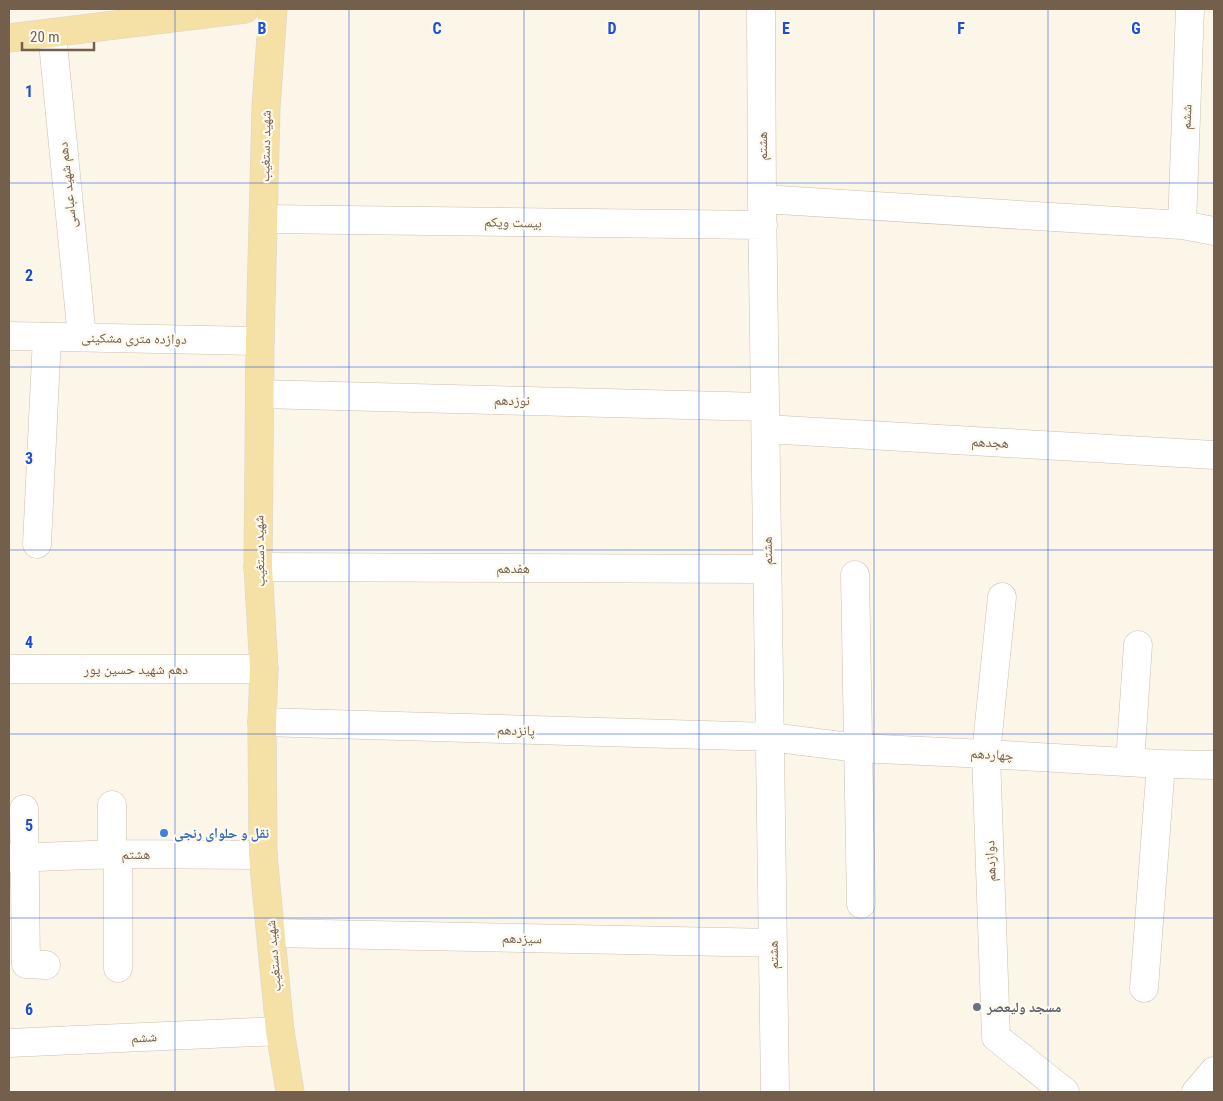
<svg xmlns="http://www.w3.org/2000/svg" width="1223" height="1101" font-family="'Roboto Condensed','Noto Naskh Arabic',sans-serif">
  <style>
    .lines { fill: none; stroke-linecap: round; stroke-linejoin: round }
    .minor-casing { stroke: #cdbfaf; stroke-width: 29 }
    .major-casing { stroke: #dbd5d1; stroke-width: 29 }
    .minor { stroke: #fff; stroke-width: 28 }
    .major { stroke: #f5e0a5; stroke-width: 28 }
    .grid { fill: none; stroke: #1d4ed8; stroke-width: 1; stroke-opacity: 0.55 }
    .shop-dot { fill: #3f7fe0; stroke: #fef9ee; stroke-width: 2 }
    .worship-dot { fill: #6b7280; stroke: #fef9ee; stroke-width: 2 }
    .labels { text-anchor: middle; stroke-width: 4.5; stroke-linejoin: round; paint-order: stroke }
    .street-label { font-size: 14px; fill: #745f4d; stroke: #fef9ee }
    .shop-label { font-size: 14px; font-weight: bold; fill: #366cbe; stroke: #fef9ee; text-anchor: start }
    .worship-label { font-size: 14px; font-weight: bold; fill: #5b616d; stroke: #fef9ee; text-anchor: start }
    .grid-label { font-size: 16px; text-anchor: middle; font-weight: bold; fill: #1d4ed8; stroke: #fef9ee; stroke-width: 4.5; stroke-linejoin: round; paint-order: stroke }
  </style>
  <rect width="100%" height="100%" fill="#fbf6e8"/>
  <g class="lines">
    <g class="minor-casing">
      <path id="minor" d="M761,9L762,199L775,1092
        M52,33L82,337
        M762,199L1182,225L1214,231
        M264,219L763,225
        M1182,225L1190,9
        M9,336L260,341
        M260,394L765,407
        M766,429L1214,455
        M37,544L47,337
        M258,567L767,569
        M855,575L861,904
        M1002,597L986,754L996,1037L1065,1092
        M9,669H264
        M262,722L770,737L858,748L986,754L1161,764L1214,765
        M1130,762L1138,645
        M112,805V854
        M24,809L26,964L46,965
        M9,858L118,854L263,855
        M271,933L773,943
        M118,968V854
        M1144,988L1161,764
        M9,1043L280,1031
        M1196,1092L1214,1071"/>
    </g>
    <g class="major-casing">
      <path id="major" d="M273,9L266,107L260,341L258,567L264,669L262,722L263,855L280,1031L290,1092
        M9,38L245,9"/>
    </g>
    <use href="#minor" class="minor"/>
    <use href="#major" class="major"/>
  </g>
  <path class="grid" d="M175,9V1092M349,9V1092M524,9V1092M699,9V1092M874,9V1092M1048,9V1092M9,183H1214M9,367H1214M9,550H1214M9,734H1214M9,918H1214"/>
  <circle class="shop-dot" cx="164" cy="833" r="5"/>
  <circle class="worship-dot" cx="977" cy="1007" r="5"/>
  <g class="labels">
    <g class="street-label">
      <text transform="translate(1186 117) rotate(-88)" y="5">ششم</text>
      <text transform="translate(265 146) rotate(-89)" y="5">شهید دستغیب</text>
      <text transform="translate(762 146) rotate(-90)" y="5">هشتم</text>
      <text transform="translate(67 185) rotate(-96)" y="5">دهم شهید عباسی</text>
      <text transform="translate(513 222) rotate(1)" y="5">بیست ویکم</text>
      <text transform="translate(134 338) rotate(1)" y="5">دوازده متری مشکینی</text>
      <text transform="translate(512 400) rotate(1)" y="5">نوزدهم</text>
      <text transform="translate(990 442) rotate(3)" y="5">هجدهم</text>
      <text transform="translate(259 551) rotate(-91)" y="5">شهید دستغیب</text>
      <text transform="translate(767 551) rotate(-91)" y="5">هشتم</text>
      <text x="513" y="573">هفدهم</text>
      <text x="136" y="674">دهم شهید حسین پور</text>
      <text transform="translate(516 730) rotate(2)" y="5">پانزدهم</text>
      <text transform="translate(992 754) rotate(3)" y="5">چهاردهم</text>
      <text x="136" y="859">هشتم</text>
      <text transform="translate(990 861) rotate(-92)" y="5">دوازدهم</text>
      <text transform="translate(522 938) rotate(1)" y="5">سیزدهم</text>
      <text transform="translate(773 955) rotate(-91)" y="5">هشتم</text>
      <text transform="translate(273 956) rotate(-95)" y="5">شهید دستغیب</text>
      <text transform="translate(144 1037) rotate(-3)" y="5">ششم</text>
    </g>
    <g class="shop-label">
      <text x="174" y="838">نقل و حلوای رنجی</text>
    </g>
    <g class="worship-label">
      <text x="987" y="1012">مسجد ولیعصر</text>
    </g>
  </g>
  <g class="grid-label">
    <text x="262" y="34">B</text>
    <text x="437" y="34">C</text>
    <text x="612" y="34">D</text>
    <text x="786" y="34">E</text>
    <text x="961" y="34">F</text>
    <text x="1136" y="34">G</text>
    <text x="29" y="97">1</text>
    <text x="29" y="281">2</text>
    <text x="29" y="464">3</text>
    <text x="29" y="648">4</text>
    <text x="29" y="831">5</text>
    <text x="29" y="1015">6</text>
  </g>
  <rect width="1223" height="1101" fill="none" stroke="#745f4d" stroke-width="20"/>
  <path d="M22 42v8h72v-8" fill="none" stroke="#745f4d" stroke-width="2.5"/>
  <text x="30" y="42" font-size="15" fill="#745f4d" stroke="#fef9ee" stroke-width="4" paint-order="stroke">20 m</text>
</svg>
